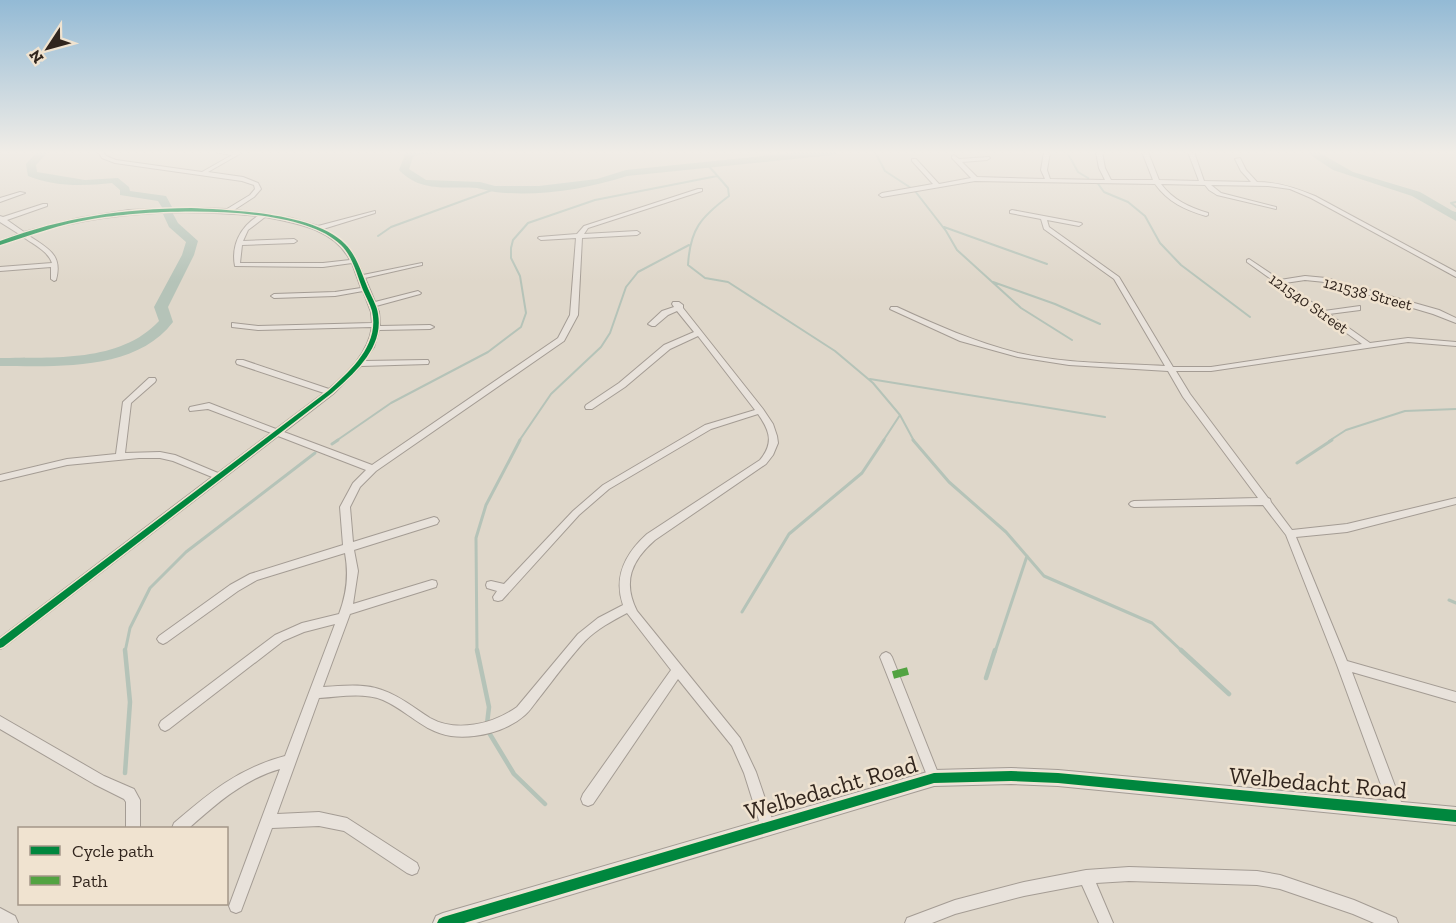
<svg xmlns="http://www.w3.org/2000/svg" width="1456" height="923" font-family="'Zilla Slab',serif">
  <style>
    .lines { fill: none; stroke-linecap: round; stroke-linejoin: round }
    .stream-far2 { stroke: #b5c3b8; stroke-width: 2 }
    .stream-far1 { stroke: #b5c3b8; stroke-width: 3 }
    .stream { stroke: #b5c3b8; stroke-width: 4.5 }
    .river { fill: #b5c3b8; fill-rule: evenodd }
    .minor-casing { stroke: #a49c94; stroke-width: 2 }
    .tertiary-casing { stroke: #a49c94; stroke-width: 2 }
    .minor { fill: #e8e2db; fill-rule: evenodd }
    .tertiary { fill: #e8e2db; fill-rule: evenodd }
    .quiet { stroke: #52a341; stroke-width: 8; stroke-dasharray: 17 8; stroke-linecap: butt }
    .cycleway-casing { stroke: #f0e3d0; stroke-width: 3 }
    .cycleway { fill: #00873e; fill-rule: evenodd }
    .labels { text-anchor: middle; stroke-width: 5; stroke-linejoin: round; paint-order: stroke }
    .far-street-label { font-size: 16px; fill: #31251d; stroke: #f0e3d0 }
    .near-street-label { font-size: 24px; fill: #31251d; stroke: #f0e3d0 }
  </style>
  <rect width="100%" height="100%" fill="#dfd7ca"/>
  <g class="lines">
    <path class="stream-far2" d="M776,152L781,157
      M875,152L885,171L911,188
      M1067,152L1078,172L1088,178
      M408,155L440,152
      M707,164L728,188L729,196C701,217 690,229 688,265L705,278L728,282L835,351L873,383L900,415L914,441
      M1096,181L1104,192L1128,202L1145,216L1160,243L1181,265L1250,317
      M915,191L946,231L957,250L1021,308L1072,340
      M1456,202L1451,203L1456,207
      M1445,211L1456,213
      M944,227L1047,264
      M378,236L391,227L495,189
      M993,282L1055,304L1100,324
      M870,379L1105,417
      M336,441L391,403L488,352L521,327L526,313L520,276L511,258V248L513,240L528,223L595,200L717,176
      M519,441L551,394L601,347L610,333L626,287L638,272L689,245
      M883,441L900,415
      M1329,441L1346,430L1405,411L1456,409"/>
    <path class="stream-far1" d="M913,440L949,482L1006,532L1044,576L1152,623L1183,652
      M332,444L338,440
      M1297,463L1332,440
      M1449,600L1456,603
      M742,612L789,534L862,473L884,440
      M125,652L130,628L150,588L186,552L315,453
      M477,652L476,538L486,505L520,440
      M995,652L1027,556"/>
    <path class="stream" d="M477,650L489,707L487,724
      M1181,650L1229,694
      M986,678L995,650
      M488,731L514,774L545,804
      M125,773L130,702L125,650"/>
    <path class="river" d="M37,152H48L36,165L37,172L85,180L118,178L129,187L130,191L166,196L172,207L167,210L163,209L158,201L120,195V190L112,183C84,186 55,187 28,176L26,164Z
      M406,152H417L413,157L409,169L426,180L480,182L495,186H539L597,179L626,170L802,152H838L833,155L627,176C587,189 538,197 495,192C489,191 483,189 477,188C448,186 421,193 399,170Z
      M1306,152H1318L1353,172L1420,192L1456,213V221L1412,196L1333,170Z
      M168,211L172,212L178,223L198,241L194,255L168,307L173,322C135,372 56,366 0,366V358C53,357 120,363 159,321L154,307L182,255L186,242L169,227L163,214Z"/>
    <g class="minor-casing">
      <path id="minor" d="M98,152H103L106,156L116,160L202,172L232,155L214,152H243L208,172L243,177L258,183L261,189L254,197L234,210L260,213L291,218L318,226L375,211V213L323,229C346,242 353,249 363,275L422,263V265L365,278L375,302L418,291L421,293L420,294L376,306L379,312L380,326L430,325L434,327L430,329L379,330L374,347L364,361L425,360H428L429,362L428,364L361,366L333,394L284,432L372,465L558,338L570,315L576,238L541,240L538,238L539,237L577,234L584,226L698,189H702V191L588,228L584,234L637,231L640,233L637,235L582,238L578,315L564,341L376,471L360,487L350,507L353,542L434,517L437,518L439,521L437,524L354,550L358,571L353,604L432,580L436,581L437,584L436,587L350,614L323,687C342,686 363,683 382,690C400,696 414,708 430,718C457,733 493,724 517,707L578,634L598,618L623,605C613,576 626,553 647,534L760,460C774,443 770,431 758,414L711,429L609,489L579,515L502,600L498,601L494,600L493,597L497,591L487,588L486,585L487,582L491,581L504,584L573,511L603,485L705,425L755,410L698,336L670,349L625,387L592,409H586L585,407L586,405L619,383L664,345L694,332L677,311L668,315L655,326H652L648,324L662,311L674,307L672,304L673,302H679L683,305V308L763,409L773,424L777,436L778,443L773,455L766,464L655,540C632,560 622,581 637,611L740,738L756,772L774,825L772,830L767,832L762,830L744,773L732,746L678,679L593,804L588,806L583,804L581,799L583,794L671,670L627,613C612,621 597,629 585,641C569,658 554,679 539,698C534,704 530,711 525,715C506,732 475,739 451,736C422,731 408,711 383,700C363,692 339,697 319,698L277,814L319,812L347,818L417,863L419,868L417,873L412,875L407,873L344,831L319,826L272,828L241,911L236,913L231,911L229,906L280,769C244,779 216,804 189,828H172L174,823C209,793 239,768 285,756L335,624L304,632L283,641L169,729L165,731L161,729L159,725L161,721L275,635L302,623L339,614C347,593 349,575 345,553L257,580L238,591L167,642L163,644L159,642L157,639L159,636L230,585L250,574L343,545L340,507L353,483L366,470L278,436L4,647L0,649V638L212,477L173,461L160,458H139L67,465L0,481V475L67,459L116,454L123,402L149,378H155L156,380L155,382L131,403L125,453L160,452L175,455L218,473L271,433L208,409L190,411L189,409L190,407L209,403L276,429L324,393L237,364L236,362L237,360H243L329,389C348,372 368,354 372,327L258,330L232,327V323L258,326L372,323L371,312L363,291L335,296L274,298L271,296L274,294L335,292L361,288L352,263L323,267L235,266C231,246 240,227 258,216C180,208 104,211 28,235C48,249 63,254 56,280L54,281L51,279V267L0,271V267L52,263C48,251 33,244 23,237L0,245V241L19,234L0,222V216L3,217L43,204H47V206L7,220L24,232L79,218L129,210L191,208L227,209L250,195L255,189L254,185L242,181L115,163L102,158ZM265,217C296,223 334,229 350,260L323,263H240L242,245L294,243L297,241L294,239L243,241L248,230Z
        M1044,152H1050L1047,170L1050,179L1105,180L1099,168L1096,152H1102L1105,168L1111,180H1153L1142,152H1148L1159,180L1199,181L1188,152H1194L1204,181L1251,182L1241,171L1235,159L1240,158L1246,170L1257,182C1278,182 1296,188 1315,196L1456,272V277L1311,198L1290,189L1268,186L1211,185L1221,193L1276,207V209L1217,195L1209,190L1205,185L1161,184C1173,200 1189,207 1208,213V215L1206,216C1185,210 1168,202 1155,184L975,181L882,197L879,195L882,193L933,184L912,161V159H916L939,184L971,178L952,158V156L954,155L959,159L989,157L990,158L987,160L962,162L977,177L1045,179L1041,170Z
        M20,192L25,193L0,202V198Z
        M1012,210L1081,223L1082,224L1079,226L1047,220L1049,227L1119,277L1173,367H1211L1362,344L1247,262V260L1249,259L1280,280L1305,276L1326,278L1439,310L1456,318V323L1433,314L1325,282L1305,280L1285,283L1324,311L1360,306V310L1329,314L1370,343L1408,338L1456,342V346L1408,342L1211,371H1176L1190,394L1268,498L1270,499L1271,502L1292,530L1347,524L1456,498V504L1347,532L1296,537L1347,661L1456,692V702L1352,672L1404,810L1402,815L1397,817L1392,815L1337,665L1286,535L1263,505L1134,507L1131,506L1129,504L1131,502L1134,501L1258,498L1183,397L1168,371L1069,365L1018,357L960,341L890,309L891,307H897C936,325 975,342 1018,353C1066,364 1116,363 1165,366L1114,279L1044,229L1041,219L1010,213V211Z
        M886,652L890,654L892,657L940,778L939,782L934,784L929,782L928,778L880,657L882,654Z
        M0,716L104,776L134,789L140,800V828H126V802L124,799L94,784L0,729Z
        M1129,867L1257,871L1280,875L1354,900L1396,918L1398,923H1374L1353,914L1280,889L1257,885L1129,881L1096,883L1113,923H1099L1082,885L1024,896L955,914L932,923H905L907,918L955,900L1024,882L1086,870Z"/>
    </g>
    <g class="tertiary-casing">
      <path id="tertiary" d="M1011,768L1058,770L1456,807V825L1058,786L1011,784L934,786L476,923H433L436,916L443,913L934,770Z
        M0,908L15,916L18,923H0Z"/>
    </g>
    <use href="#minor" class="minor"/>
    <use href="#tertiary" class="tertiary"/>
    <path class="quiet" d="M893,675L908,671"/>
    <g class="cycleway-casing">
      <path id="cycleway" d="M191,208C233,210 315,213 345,244C358,257 362,276 370,293C373,300 377,306 378,314C384,347 355,373 332,393L3,647L0,648V639L328,391C350,371 380,345 372,311C370,304 366,297 363,290C357,275 353,257 341,245C299,202 149,209 92,219C60,224 31,235 0,245V241C65,217 122,209 191,208Z
        M1011,771L1058,773L1456,810V822L1058,783L1011,781L934,783L464,923H437L439,919L443,917L934,773Z"/>
    </g>
    <use href="#cycleway" class="cycleway"/>
  </g>
  <linearGradient id="sky" x2="0" y2="1"><stop stop-color="#93bad5"/><stop offset="0.54" stop-color="#f1ede7"/><stop offset="1" stop-color="#f1ede7" stop-opacity="0"/></linearGradient>
  <rect width="1456" height="282" fill="url(#sky)"/>
  <g class="labels">
    <g class="far-street-label">
      <text transform="translate(1368 293) rotate(15)" y="6">121538 Street</text>
      <text transform="translate(1309 303) rotate(35)" y="6">121540 Street</text>
    </g>
    <g class="near-street-label">
      <text transform="translate(1318 783) rotate(5)" y="8">Welbedacht Road</text>
      <text transform="translate(831 788) rotate(-16)" y="8">Welbedacht Road</text>
    </g>
  </g>
  <rect x="18" y="827" width="210" height="78" fill="#f0e3d0" stroke="#a49788" stroke-width="1.5"/>
  <rect x="30" y="846" width="30" height="9" fill="#00873e" stroke="#a49788" stroke-width="1.5"/>
  <text x="72" y="857" font-size="18" fill="#31251d">Cycle path</text>
  <rect x="30" y="876" width="30" height="9" fill="#52a341" stroke="#a49788" stroke-width="1.5"/>
  <text x="72" y="887" font-size="18" fill="#31251d">Path</text>
  <g transform="translate(48 48) rotate(234)" stroke="#f0e3d0" stroke-width="4.5" paint-order="stroke">
  <path d="M0-4.5L10 22L0 15L-10 22Z" fill="#31251d"/>
  <text y="-9" font-size="16" font-weight="bold" text-anchor="middle" fill="#31251d">N</text>
  </g>
</svg>
